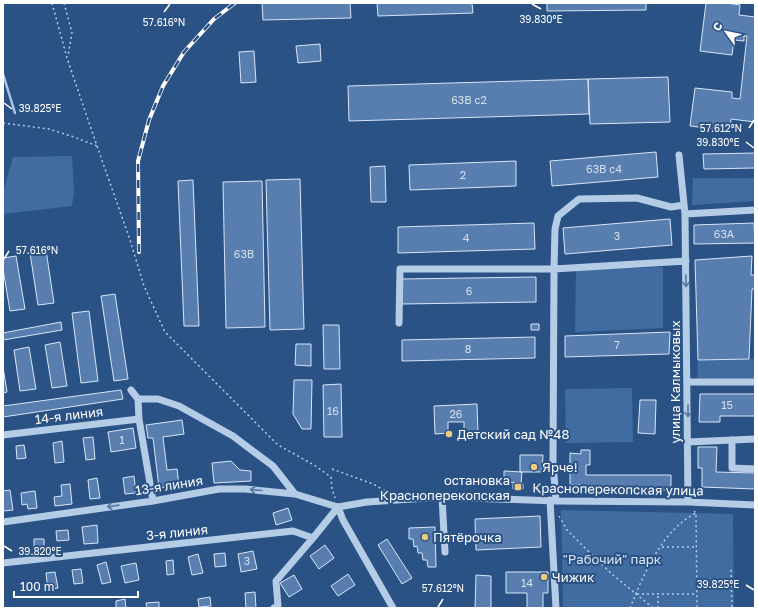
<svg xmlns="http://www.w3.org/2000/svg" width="758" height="611" font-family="'Golos Text',sans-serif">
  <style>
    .green { fill: #406ca1 }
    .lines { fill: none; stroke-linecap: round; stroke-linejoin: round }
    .stream { stroke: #aac7e7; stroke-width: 2.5 }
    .building { fill: #577eae; stroke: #d9e6f6 }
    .path { stroke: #b5cce7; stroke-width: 1.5; stroke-dasharray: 2 3; stroke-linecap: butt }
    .minor { stroke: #b5cce7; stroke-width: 7 }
    .rail-casing { stroke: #fff; stroke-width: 4 }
    .rail { stroke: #2b5285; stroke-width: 2.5; stroke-dasharray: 8; stroke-linecap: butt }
    .oneway { stroke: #5477a2 }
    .ticks { fill: none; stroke: #fff; stroke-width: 1.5 }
    .poi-dot { fill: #edcc7e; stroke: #2b5285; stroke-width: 1.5 }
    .labels { text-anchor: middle; stroke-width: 4; stroke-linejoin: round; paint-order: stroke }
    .number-label { font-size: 11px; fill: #d5dfeb }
    .street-label { font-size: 13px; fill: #fff; stroke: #2b5285 }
    .poi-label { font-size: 13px; fill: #fff; stroke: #2b5285; text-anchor: start }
    .park-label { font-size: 13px; fill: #d9e6f6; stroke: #2b5285 }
    .ticks-label { font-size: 10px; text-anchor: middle; fill: #fff; stroke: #2b5285; stroke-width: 4; stroke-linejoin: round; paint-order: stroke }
  </style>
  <rect width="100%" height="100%" fill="#2b5285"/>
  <path class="green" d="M72,156L74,192L72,206L3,214V193L13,157Z
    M693,178H755V201L692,205Z
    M663,267V328L575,332L576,270Z
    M755,359V380L697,382L698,360Z
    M632,388L633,442L566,443L565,389Z
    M561,510L733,514L734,608H563Z"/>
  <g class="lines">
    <path class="stream" d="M3,74L15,113"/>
  </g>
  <path class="building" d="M262,3H350L351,18L263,20Z
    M377,3H472L473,13L378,16Z
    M547,3H646V10L547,11Z
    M706,3H726L740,5L739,15L755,17V122L731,119L730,131L690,126L695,88L732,92V98L740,99L747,36H744V41L734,40L732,55L700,51Z
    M320,44L321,61L298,63L296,46Z
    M254,51L256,82L241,83L239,52Z
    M668,77L670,122L590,124L588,79Z
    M588,79L589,114L349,121L348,86Z
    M656,152L658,177L552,186L550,161Z
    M755,153V168L704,169L703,154Z
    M516,161V186L410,190L409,165Z
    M385,166L386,202H371L370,167Z
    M300,179L304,329L270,330L266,180Z
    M193,180L199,326H184L178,181Z
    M262,181L265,327L226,328L223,182Z
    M670,219L672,245L565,254L563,228Z
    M534,223L535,249L398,253V227Z
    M754,223L755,243L694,244V225Z
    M46,250L54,303L38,305L30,253Z
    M16,256L25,309L10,311L3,269V258Z
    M752,256L751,275H755V289H752L749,359L698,360L695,260Z
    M536,277V302L402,304L401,279Z
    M115,294L128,379L114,381L101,296Z
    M89,311L98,381L81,383L72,313Z
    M61,322L62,330L3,340V333Z
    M531,324H539V330H531Z
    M323,325H339L340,369H324Z
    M670,332L669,354L565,357V336Z
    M535,337V358L402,361V340Z
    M60,342L67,386L52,388L45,345Z
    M296,344H311V366L295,365Z
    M29,347L36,389L20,391L14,350Z
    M3,367L7,392L3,393Z
    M294,380H312L311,429H302L293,414Z
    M341,384L342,437H324L323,385Z
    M121,390L123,399L3,417V406Z
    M700,394H755V416H720V422H699Z
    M640,400H656L655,434L638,433Z
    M477,404L478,433H464V422H448V433L435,434L434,406Z
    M182,420L184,434L163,437L167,470L177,469L179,485L159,488L153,438H148L146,425Z
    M133,428L136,448L111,452L108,432Z
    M93,437L95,459L86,460L83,438Z
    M62,441L64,462L55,463L53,443Z
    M24,445L26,458L17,459L16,446Z
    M698,447H717L716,472L755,473V489L702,487V468H698Z
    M581,450H590V465H586V475H671V490H581V485H570V453L581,454Z
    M520,455H543L542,472H520Z
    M231,461L240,470L251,471V481L214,483L212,463Z
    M504,471L522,472L521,483L504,482Z
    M134,476L136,493L125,494L123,478Z
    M97,478L100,498L90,499L88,480Z
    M70,484L72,504L55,506L54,497L62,496L61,485Z
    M513,484H523V489H513Z
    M10,490L13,510L3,511V491Z
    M35,491L37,508L28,509L27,504L22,505L21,493Z
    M288,508L292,520L276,525L273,513Z
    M540,516L541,547L476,550L475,519Z
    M97,525L98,543L84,544L82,527Z
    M435,527L436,567H428L427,560H423L422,553H418L417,546L414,547L413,539H409V528Z
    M68,530L69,540L57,541L56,531Z
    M34,539H44V551H34Z
    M387,539L412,578L402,584L378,545Z
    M325,545L334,558L319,569L310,556Z
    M253,551L257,569L241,572L238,554Z
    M225,553L226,566L215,567L214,554Z
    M198,554L203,573L192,575L188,557Z
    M173,560L174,574L167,575L166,561Z
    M106,562L111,582L102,584L97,565Z
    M136,563L139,580L125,583L121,566Z
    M81,569L83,583L74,584L72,570Z
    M55,572L58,588L48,590L46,573Z
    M506,572H548V593H543V608H527V593H506Z
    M348,574L355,585L338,596L331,586Z
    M294,575L302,589L289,597L280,583Z
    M476,575L491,576V608H475Z
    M255,592L256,608H246L245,593Z
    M210,597L211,606L199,607L198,599Z
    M125,599L126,608H116V601Z
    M159,602V608H147L146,603Z"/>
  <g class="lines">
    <path class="path" d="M52,3L67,58L97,146L130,240L144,286L165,332L278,445L314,465L331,477L332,489L335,498
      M64,3L72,33L68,56
      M3,123L49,129L74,137L97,146
      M332,469L373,484L389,493
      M694,511L696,513L697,608
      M559,516L567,530L589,552L613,575L653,608
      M662,547H696
      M731,570L732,608
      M637,594H697
      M630,608C644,574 661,531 696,513
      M658,608V594"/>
    <path class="minor" d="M679,155L685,214L688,502
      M685,214L755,210
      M399,323L400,269H554L686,261
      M688,382H755
      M131,390L138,399H158L179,406L233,436L273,466L295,494
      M138,399L139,419L153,501
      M3,435L139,419
      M732,440V468L755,469
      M688,442L755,439
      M442,497L445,552
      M550,500L556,608
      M556,501L553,463L554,269L555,229L558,216L579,199L637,198L671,207L684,205
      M338,507L343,520L393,608
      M3,522L153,501L219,489H245L295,494L338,507L367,502L442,497L556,501L688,502L755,505
      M3,563L293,531L313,538L338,507
      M274,608L278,606L276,581L313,538"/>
    <g class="rail-casing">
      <path id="rail" d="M139,252L138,161L149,120L163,86L184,52L214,19L235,3"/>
    </g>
    <use href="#rail" class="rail"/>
  </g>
  <defs><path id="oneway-shaft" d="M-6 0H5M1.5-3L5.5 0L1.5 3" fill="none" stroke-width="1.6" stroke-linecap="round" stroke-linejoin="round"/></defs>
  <g class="oneway">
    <use href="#oneway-shaft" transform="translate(686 281) rotate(89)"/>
    <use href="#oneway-shaft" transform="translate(688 411) rotate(90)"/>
    <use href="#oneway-shaft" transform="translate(256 490) rotate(-175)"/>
    <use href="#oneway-shaft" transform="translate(113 506) rotate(172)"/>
  </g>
  <path class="ticks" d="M532,4L541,9M164,12L170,4M4,103L12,109M749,128L754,120M746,142L754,148M4,259L9,251M4,546L12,551M746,585L754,590M438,607L443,599"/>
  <g class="poi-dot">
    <circle cx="449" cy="434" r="4"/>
    <circle cx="534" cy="467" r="4"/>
    <rect x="514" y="483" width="8" height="8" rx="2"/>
    <circle cx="425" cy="537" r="4"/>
    <circle cx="544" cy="577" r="4"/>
  </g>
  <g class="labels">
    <g class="number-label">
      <text x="469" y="104">63В с2</text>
      <text x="604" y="173">63В с4</text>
      <text x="463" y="179">2</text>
      <text x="724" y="238">63А</text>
      <text x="617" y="240">3</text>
      <text x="466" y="242">4</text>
      <text x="244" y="258">63В</text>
      <text x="469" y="295">6</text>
      <text x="617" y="349">7</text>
      <text x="468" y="353">8</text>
      <text x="727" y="409">15</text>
      <text x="333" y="415">16</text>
      <text x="456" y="418">26</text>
      <text x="122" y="444">1</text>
      <text x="247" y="565">3</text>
      <text x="527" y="587">14</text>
    </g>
    <g class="street-label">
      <text transform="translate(675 382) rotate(-90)" y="5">улица Калмыковых</text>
      <text transform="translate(69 415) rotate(-7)" y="5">14-я линия</text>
      <text transform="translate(169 485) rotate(-9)" y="5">13-я линия</text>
      <text transform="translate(618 489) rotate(1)" y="5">Красноперекопская улица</text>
      <text transform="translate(177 532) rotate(-6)" y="5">3-я линия</text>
    </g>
    <g class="poi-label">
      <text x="457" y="439">Детский сад №48</text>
      <text x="542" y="472">Ярче!</text>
      <text x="510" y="485" text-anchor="end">остановка<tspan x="510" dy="15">Красноперекопская</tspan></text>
      <text x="433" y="542">Пятёрочка</text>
      <text x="552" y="582">Чижик</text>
    </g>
    <g class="park-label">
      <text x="612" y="564">"Рабочий" парк</text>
    </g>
  </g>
  <g class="ticks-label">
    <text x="541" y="23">39.830°E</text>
    <text x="164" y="26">57.616°N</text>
    <text x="40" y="112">39.825°E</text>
    <text x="721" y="132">57.612°N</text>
    <text x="718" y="146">39.830°E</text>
    <text x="37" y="254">57.616°N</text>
    <text x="40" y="555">39.820°E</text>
    <text x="718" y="588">39.825°E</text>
    <text x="443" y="592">57.612°N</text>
  </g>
  <rect width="758" height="611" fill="none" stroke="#ffffff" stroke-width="8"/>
  <g transform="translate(726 32) rotate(303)" stroke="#2b5285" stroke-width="3" paint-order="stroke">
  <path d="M0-3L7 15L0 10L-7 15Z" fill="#ffffff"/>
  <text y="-6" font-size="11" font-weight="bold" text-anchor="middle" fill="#ffffff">С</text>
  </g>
  <path d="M14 591v6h124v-6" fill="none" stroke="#ffffff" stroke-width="2"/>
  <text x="20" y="591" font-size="12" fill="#ffffff" stroke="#2b5285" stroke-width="3" paint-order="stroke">100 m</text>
</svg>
